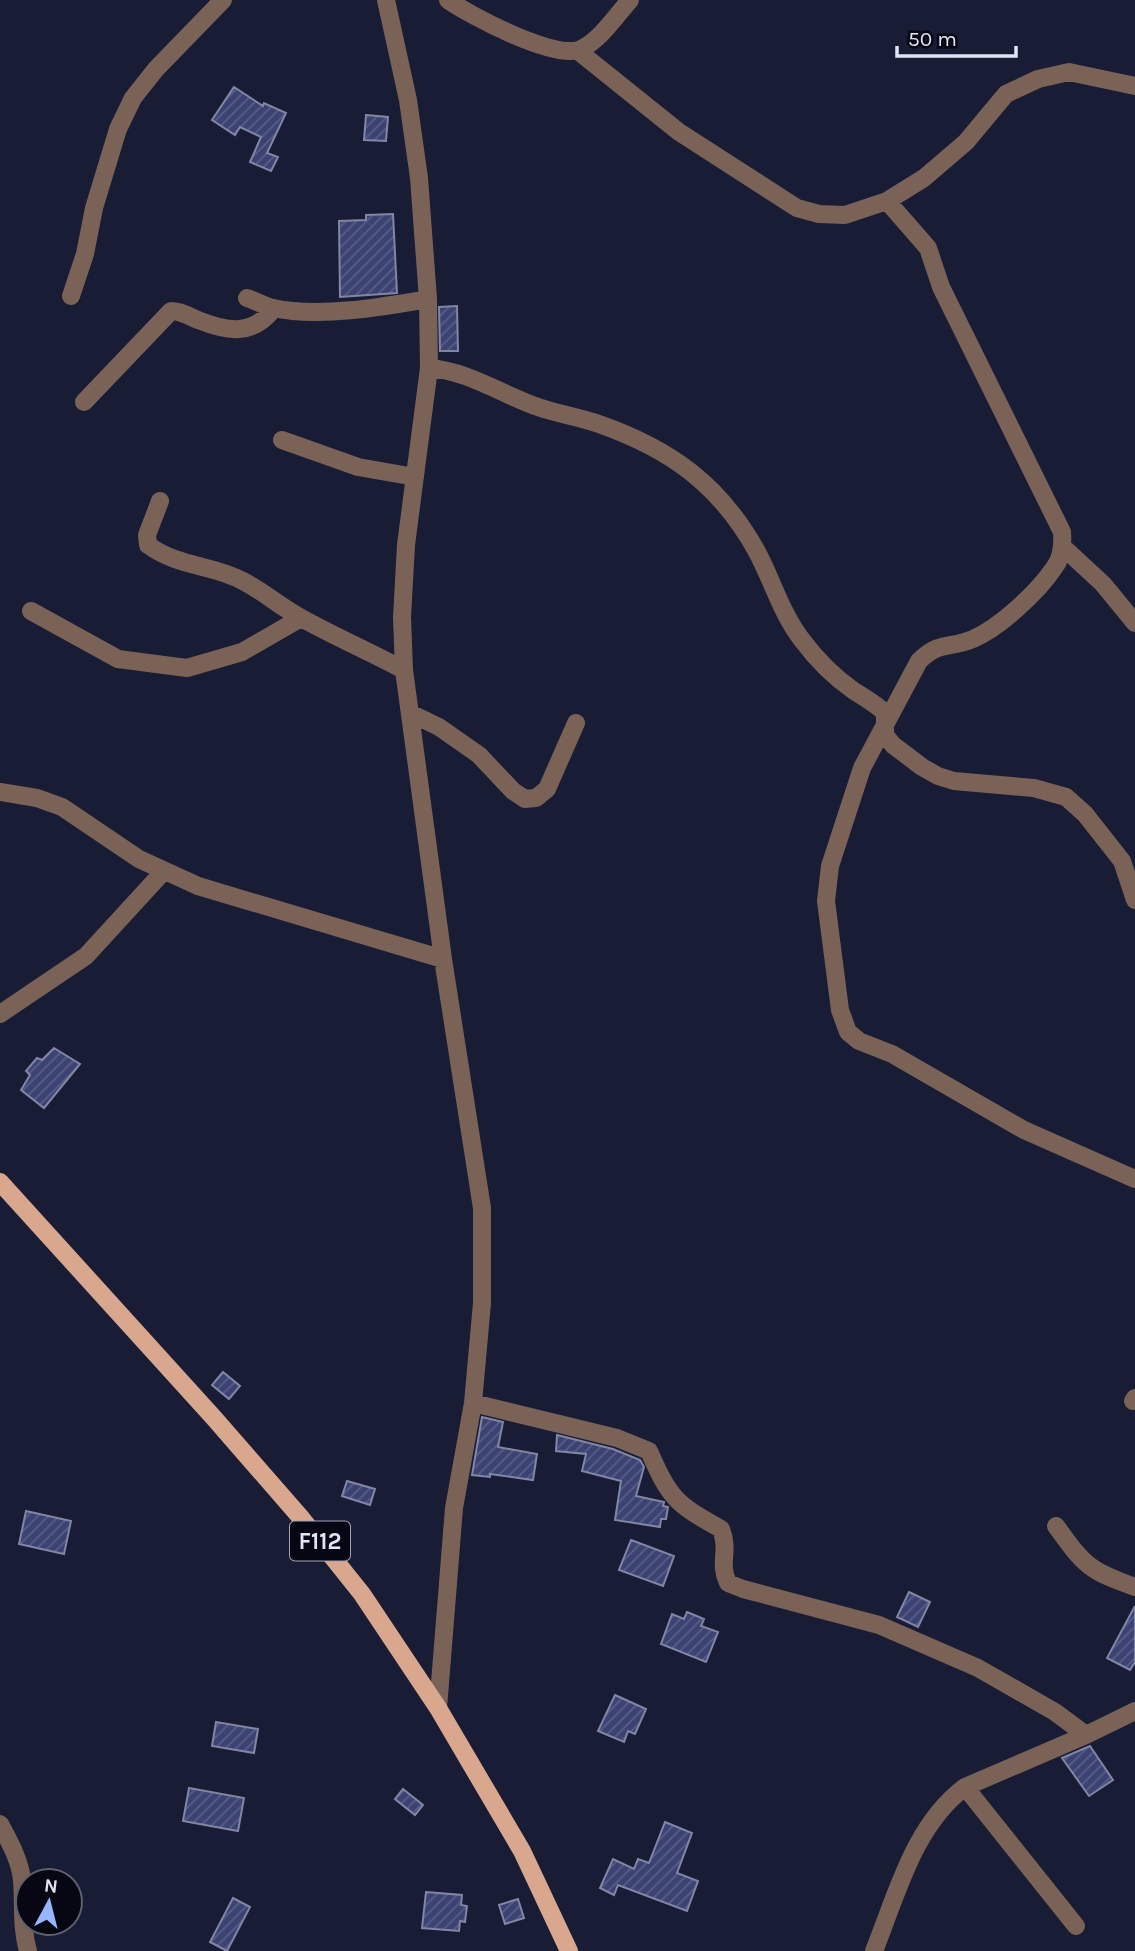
<svg xmlns="http://www.w3.org/2000/svg" width="1135" height="1951" font-family="Karla,sans-serif">
  <style>
    .building { fill: url(#building-hatch); stroke: #8086a4; stroke-width: 2 }
    .lines { fill: none; stroke-linecap: round; stroke-linejoin: round }
    .minor { stroke: #7b6256; stroke-width: 18 }
    .major { stroke: #d9a78e; stroke-width: 18 }
    .labels { text-anchor: middle; stroke-width: 7; stroke-linejoin: round; paint-order: stroke }
    .shield { fill: #060712; stroke: #9fa2b1; stroke-width: 2 }
    .shield-label { font-size: 23px; font-weight: bold; fill: #e0e4f5 }
  </style>
  <defs>
    <pattern id="building-hatch" width="6" height="6" patternUnits="userSpaceOnUse" patternTransform="scale(1.75)"><rect width="6" height="6" fill="#3c4373"/><path d="M-1 1l2-2M0 6l6-6M5 7l2-2" fill="none" stroke="#585e88"/></pattern>
  </defs>
  <rect width="100%" height="100%" fill="#181c34"/>
  <path class="building" d="M234,87L263,106L264,103L286,113L267,153L278,157L271,171L250,162L261,137L240,127L235,135L212,120Z
    M366,115L388,117L386,141L364,140Z
    M393,214L397,293L340,297L339,221L366,220V215Z
    M457,306L458,351H440L439,307Z
    M54,1048L80,1064L44,1108L21,1090L30,1075L26,1071L37,1058L42,1060Z
    M223,1372L240,1386L229,1399L212,1385Z
    M482,1417L503,1422L498,1447L537,1454L533,1480L490,1474V1477L472,1475Z
    M557,1435L613,1449L640,1460L644,1467L636,1496L664,1502L663,1506L668,1507L666,1519H661L660,1527L615,1520L621,1481L582,1471L586,1454L556,1451Z
    M347,1481L375,1489L370,1505L342,1496Z
    M26,1511L71,1521L64,1554L19,1544Z
    M631,1540L674,1556L663,1586L619,1570Z
    M909,1592L930,1602L918,1627L897,1617Z
    M1135,1606V1662L1130,1670L1107,1658Z
    M687,1612L704,1619L701,1626L718,1632L706,1662L661,1644L672,1614L684,1619Z
    M615,1695L646,1709L635,1734L628,1731L624,1742L598,1731Z
    M216,1722L258,1729L254,1753L212,1746Z
    M1090,1746L1113,1780L1089,1796L1062,1758Z
    M189,1788L244,1798L238,1831L183,1821Z
    M403,1789L423,1805L415,1815L395,1799Z
    M665,1822L692,1833L677,1873L698,1881L687,1911L618,1885L614,1895L600,1888L613,1859L634,1869L638,1859L649,1863Z
    M426,1892L462,1895L461,1905L467,1906L465,1922L460,1921L459,1931L422,1928Z
    M233,1898L250,1907L227,1951L210,1942Z
    M518,1899L524,1918L505,1924L499,1905Z"/>
  <g class="lines">
    <path class="minor" d="M386,0L408,100L419,178L428,299L429,368L406,545L402,617L404,670L443,959L482,1208V1303L473,1403L454,1508L438,1708
      M448,0C471,16 556,61 581,49C600,40 616,16 630,0
      M578,51L679,132L797,208L819,214L845,215L887,201L924,178L966,142L1006,94L1038,79L1069,72L1135,86
      M887,201L928,248L941,287L1062,532C1063,545 1062,558 1054,568C1037,593 1000,627 973,639C949,649 941,640 919,661L862,768L830,866L826,901L840,1010L848,1032L859,1041L892,1054L1024,1130L1135,1179
      M71,296L85,254L94,208L118,129L133,98L156,69L223,0
      M247,298C256,301 265,306 273,308C319,318 382,307 428,299
      M429,368C468,371 501,394 538,407C558,414 579,417 599,424C670,449 719,484 756,550C772,579 781,613 802,640C817,660 834,677 854,691C865,698 876,704 885,713V735L893,745L922,767L938,776L954,781L1034,788L1066,797L1085,814L1122,861L1135,900
      M84,402L171,311C181,311 189,316 198,320C228,332 253,336 274,308
      M282,440L358,467L415,477
      M160,501L147,535L148,545C180,568 212,564 243,581C264,592 282,608 303,619C336,637 370,652 404,670
      M1063,547L1103,584L1135,623
      M31,611L118,659L187,668L242,652L301,618
      M410,713L439,727L479,755L513,791L525,799L536,798L547,789L576,723
      M0,792L37,798L62,807L139,859L198,886L443,959
      M0,1014L86,956L163,872
      M1133,1401L1135,1398
      M473,1403L617,1438L649,1451C670,1499 676,1504 721,1529C730,1552 718,1562 728,1583L743,1589L879,1625L978,1668L1055,1712L1086,1735
      M1056,1526C1084,1565 1089,1571 1135,1587
      M965,1787L1076,1926
      M0,1824C9,1841 20,1860 22,1880C24,1905 21,1926 28,1951
      M874,1951C897,1894 914,1825 965,1787L1086,1735L1135,1711"/>
    <path class="major" d="M0,1182L214,1418L302,1519L362,1594L438,1708L522,1851L569,1951"/>
  </g>
  <g class="labels">
    <rect class="shield" x="290" y="1521.5" width="60" height="39" rx="5"/>
    <g class="shield-label">
      <text x="320" y="1549">F112</text>
    </g>
  </g>
  <g transform="translate(49 1902) rotate(7)"><circle r="33" fill="#060712" stroke="#5d5f6d" stroke-width="2"/>
  <path d="M0-5L12 26L0 18L-12 26Z" fill="#96b6fd"/>
  <text y="-10" font-size="19" font-weight="bold" text-anchor="middle" fill="#e0e4f5">N</text>
  </g>
  <path d="M897 46v10h119v-10" fill="none" stroke="#e0e4f5" stroke-width="3.5"/>
  <text x="908" y="46" font-size="21" fill="#e0e4f5" stroke="#060712" stroke-width="5" paint-order="stroke">50 m</text>
</svg>
